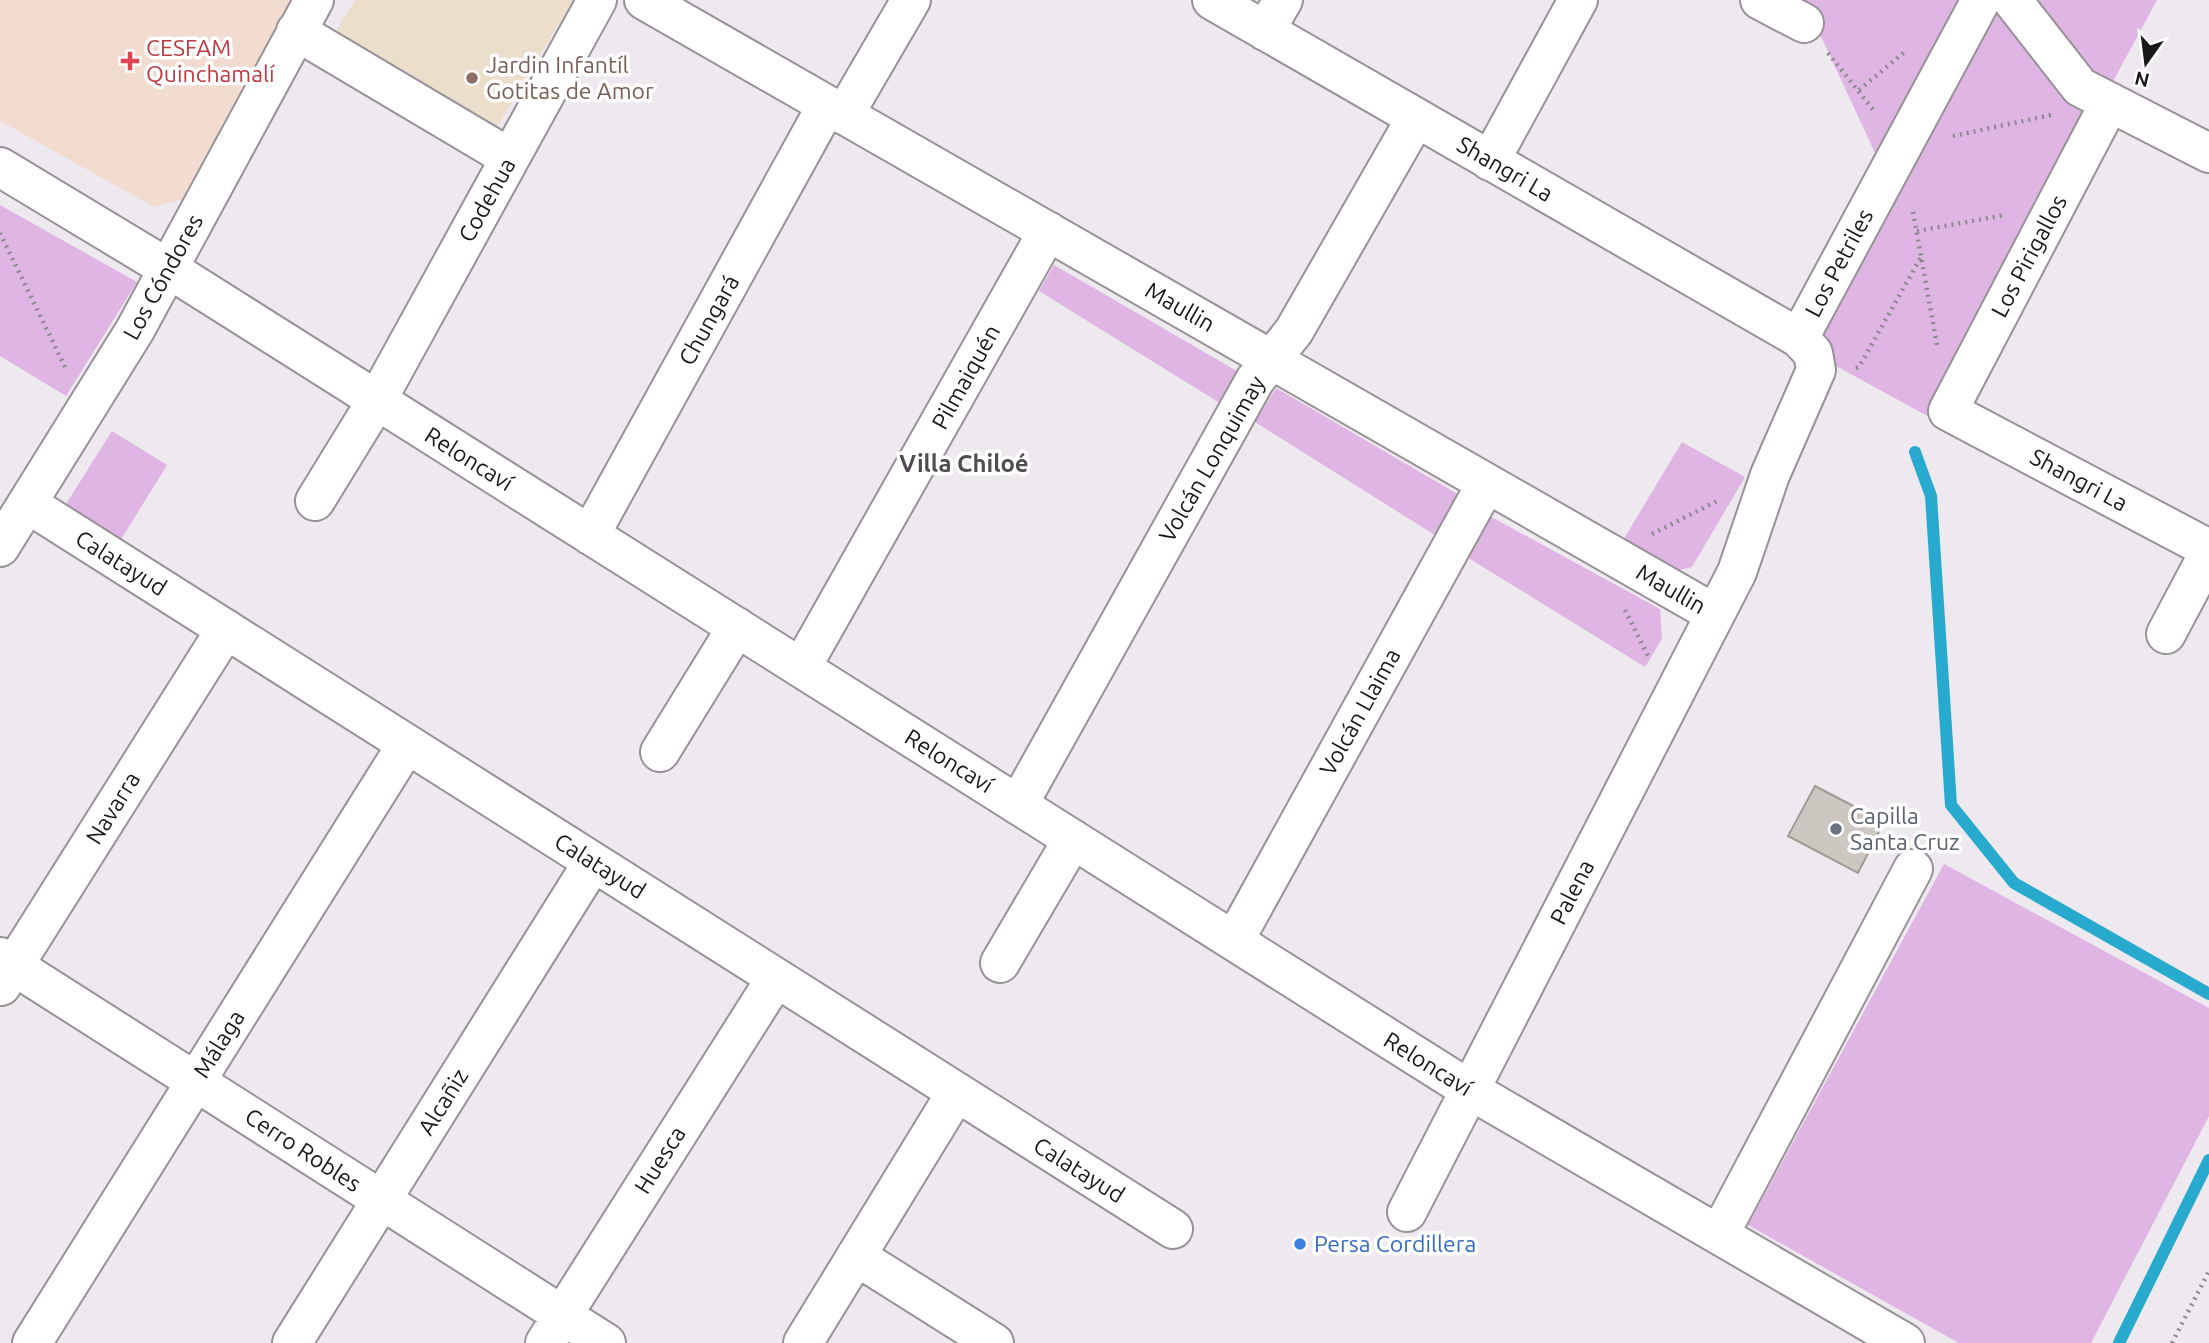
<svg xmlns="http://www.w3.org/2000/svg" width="2209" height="1343" font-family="Ubuntu,sans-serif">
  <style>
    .education { fill: #ebdfcb }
    .medical { fill: #f2dbcf }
    .green { fill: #dfb5e3 }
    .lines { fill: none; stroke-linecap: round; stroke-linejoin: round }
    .stream { stroke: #27aace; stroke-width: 12 }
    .building { fill: #ccc7c0; stroke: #a19b95; stroke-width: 2 }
    .minor-casing { stroke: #989298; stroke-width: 42 }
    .path { stroke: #8e898e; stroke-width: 4.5; stroke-dasharray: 2 5; stroke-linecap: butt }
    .minor { stroke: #fff; stroke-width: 38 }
    .health-dot { fill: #e0444e; stroke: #fff; stroke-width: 2.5 }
    .education-dot { fill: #8d6e63; stroke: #fff; stroke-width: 2.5 }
    .worship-dot { fill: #6b7280; stroke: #fff; stroke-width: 2.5 }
    .shop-dot { fill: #3f7fe0; stroke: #fff; stroke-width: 2.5 }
    .labels { text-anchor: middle; stroke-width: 7; stroke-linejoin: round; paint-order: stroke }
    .health-label { font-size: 23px; fill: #be3a42; stroke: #fff; text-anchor: start }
    .education-label { font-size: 23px; fill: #785e54; stroke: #fff; text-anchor: start }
    .street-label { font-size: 23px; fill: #191719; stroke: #fff }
    .worship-label { font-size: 23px; fill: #5b616d; stroke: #fff; text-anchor: start }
    .shop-label { font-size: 23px; fill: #366cbe; stroke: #fff; text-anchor: start }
    .neighbourhood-label { font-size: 24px; font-weight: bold; fill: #504b51; stroke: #fff }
  </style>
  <rect width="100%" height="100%" fill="#eee8ef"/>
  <path class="education" d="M355,0H573L498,126L336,31Z"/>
  <path class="medical" d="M0,0H293L183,199L154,207L0,121Z"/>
  <path class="green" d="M1783,0H2157L1931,418L1827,361L1818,330L1894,194L1812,17Z
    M0,205L137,282L66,396L0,356Z
    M1054,265L1242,374L1223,405L1039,291Z
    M1276,388L1461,496L1438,537L1255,422Z
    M112,431L167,465L117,546L61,512Z
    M1682,442L1745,477L1692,567L1667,573L1619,547Z
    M1484,513L1660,609L1662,639L1645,667L1462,554Z
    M1944,864L2209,1008V1116L2091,1343H1959L1748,1225Z"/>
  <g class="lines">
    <path class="stream" d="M1915,452L1931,496L1951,805L2014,883L2209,994
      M2119,1343L2209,1160"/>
  </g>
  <path class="building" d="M1815,786L1884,822L1858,873L1788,836Z"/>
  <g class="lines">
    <g class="minor-casing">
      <path id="minor" d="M644,0L1715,614
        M1212,0L1799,338
        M1760,0L1804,23
        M2012,0L2080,87L2209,153
        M296,31L510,158
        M1265,31L1283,0
        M2110,102L1948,411L2209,549
        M844,115L911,0
        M1490,161L1578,0
        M0,167L169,269L1470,1090L1905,1343
        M315,501L377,400L597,0
        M28,504L1173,1229
        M590,535L827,105
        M0,547L135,330L314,0
        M2166,634L2209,553
        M801,668L1048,231
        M660,752L737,627
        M1018,805L1255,380L1294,331L1416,118
        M1234,941L1486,484
        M0,957L606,1343
        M1000,963L1073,839
        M1,986L226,629
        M1407,1212L1737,572L1770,475L1816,370L1813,353L1799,338L1981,0
        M1719,1235L1913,869
        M856,1256L994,1343
        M32,1343L407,744
        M292,1343L593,862
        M545,1343L776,978
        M803,1343L956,1093"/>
    </g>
    <path class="path" d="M1828,53L1875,112
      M1859,90L1907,50
      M1953,136L2051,115
      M1913,212L1937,345
      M1917,231L2005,215
      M0,233L65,367
      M1856,368L1859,367L1921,257
      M1652,534L1719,500
      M1625,610L1649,658
      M2172,1343L2209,1271"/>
    <use href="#minor" class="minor"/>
  </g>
  <path class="health-dot" d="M126.5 50.5h7v7h7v7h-7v7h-7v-7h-7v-7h7z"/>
  <circle class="education-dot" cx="472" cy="78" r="7"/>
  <circle class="worship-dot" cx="1836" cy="829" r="7"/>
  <circle class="shop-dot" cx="1300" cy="1244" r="7"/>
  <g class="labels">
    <g class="health-label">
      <text x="146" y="56">CESFAM<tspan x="146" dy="26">Quinchamalí</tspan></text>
    </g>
    <g class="education-label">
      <text x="486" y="73">Jardin Infantíl<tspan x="486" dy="26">Gotitas de Amor</tspan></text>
    </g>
    <g class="street-label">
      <text transform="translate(1505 169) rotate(30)" y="8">Shangri La</text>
      <text transform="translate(487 200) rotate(-61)" y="8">Codehua</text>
      <text transform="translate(2029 256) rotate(-62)" y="8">Los Pirigallos</text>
      <text transform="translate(1839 263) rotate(-62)" y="8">Los Petriles</text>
      <text transform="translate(163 277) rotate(-61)" y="8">Los Cóndores</text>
      <text transform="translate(1180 307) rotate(30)" y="8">Maullin</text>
      <text transform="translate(709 320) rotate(-61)" y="8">Chungará</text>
      <text transform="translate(966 377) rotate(-61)" y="8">Pilmaiquén</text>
      <text transform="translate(469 459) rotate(32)" y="8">Reloncaví</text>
      <text transform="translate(1212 459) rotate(-60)" y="8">Volcán Lonquimay</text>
      <text transform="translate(2079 480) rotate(28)" y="8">Shangri La</text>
      <text transform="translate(121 563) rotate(32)" y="8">Calatayud</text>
      <text transform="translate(1671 589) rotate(30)" y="8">Maullin</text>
      <text transform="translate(1360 712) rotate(-61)" y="8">Volcán Llaima</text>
      <text transform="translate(949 761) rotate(32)" y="8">Reloncaví</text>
      <text transform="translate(113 808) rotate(-58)" y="8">Navarra</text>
      <text transform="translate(600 866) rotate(32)" y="8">Calatayud</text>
      <text transform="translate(1572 892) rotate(-63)" y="8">Palena</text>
      <text transform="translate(219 1044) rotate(-58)" y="8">Málaga</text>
      <text transform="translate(1428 1064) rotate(32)" y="8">Reloncaví</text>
      <text transform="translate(443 1102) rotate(-58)" y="8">Alcañiz</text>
      <text transform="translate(303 1150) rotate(33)" y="8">Cerro Robles</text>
      <text transform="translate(660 1160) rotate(-58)" y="8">Huesca</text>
      <text transform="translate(1079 1170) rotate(32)" y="8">Calatayud</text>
    </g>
    <g class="worship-label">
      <text x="1850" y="824">Capilla<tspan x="1850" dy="26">Santa Cruz</tspan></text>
    </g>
    <g class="shop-label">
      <text x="1314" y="1252">Persa Cordillera</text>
    </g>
    <g class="neighbourhood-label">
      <text x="964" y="472">Villa Chiloé</text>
    </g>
  </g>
  <g transform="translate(2146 63) rotate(194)" stroke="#ffffff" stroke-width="5" paint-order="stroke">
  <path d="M0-5L12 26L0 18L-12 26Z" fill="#191719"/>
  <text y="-10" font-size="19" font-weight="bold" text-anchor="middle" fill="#191719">N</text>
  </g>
</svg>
